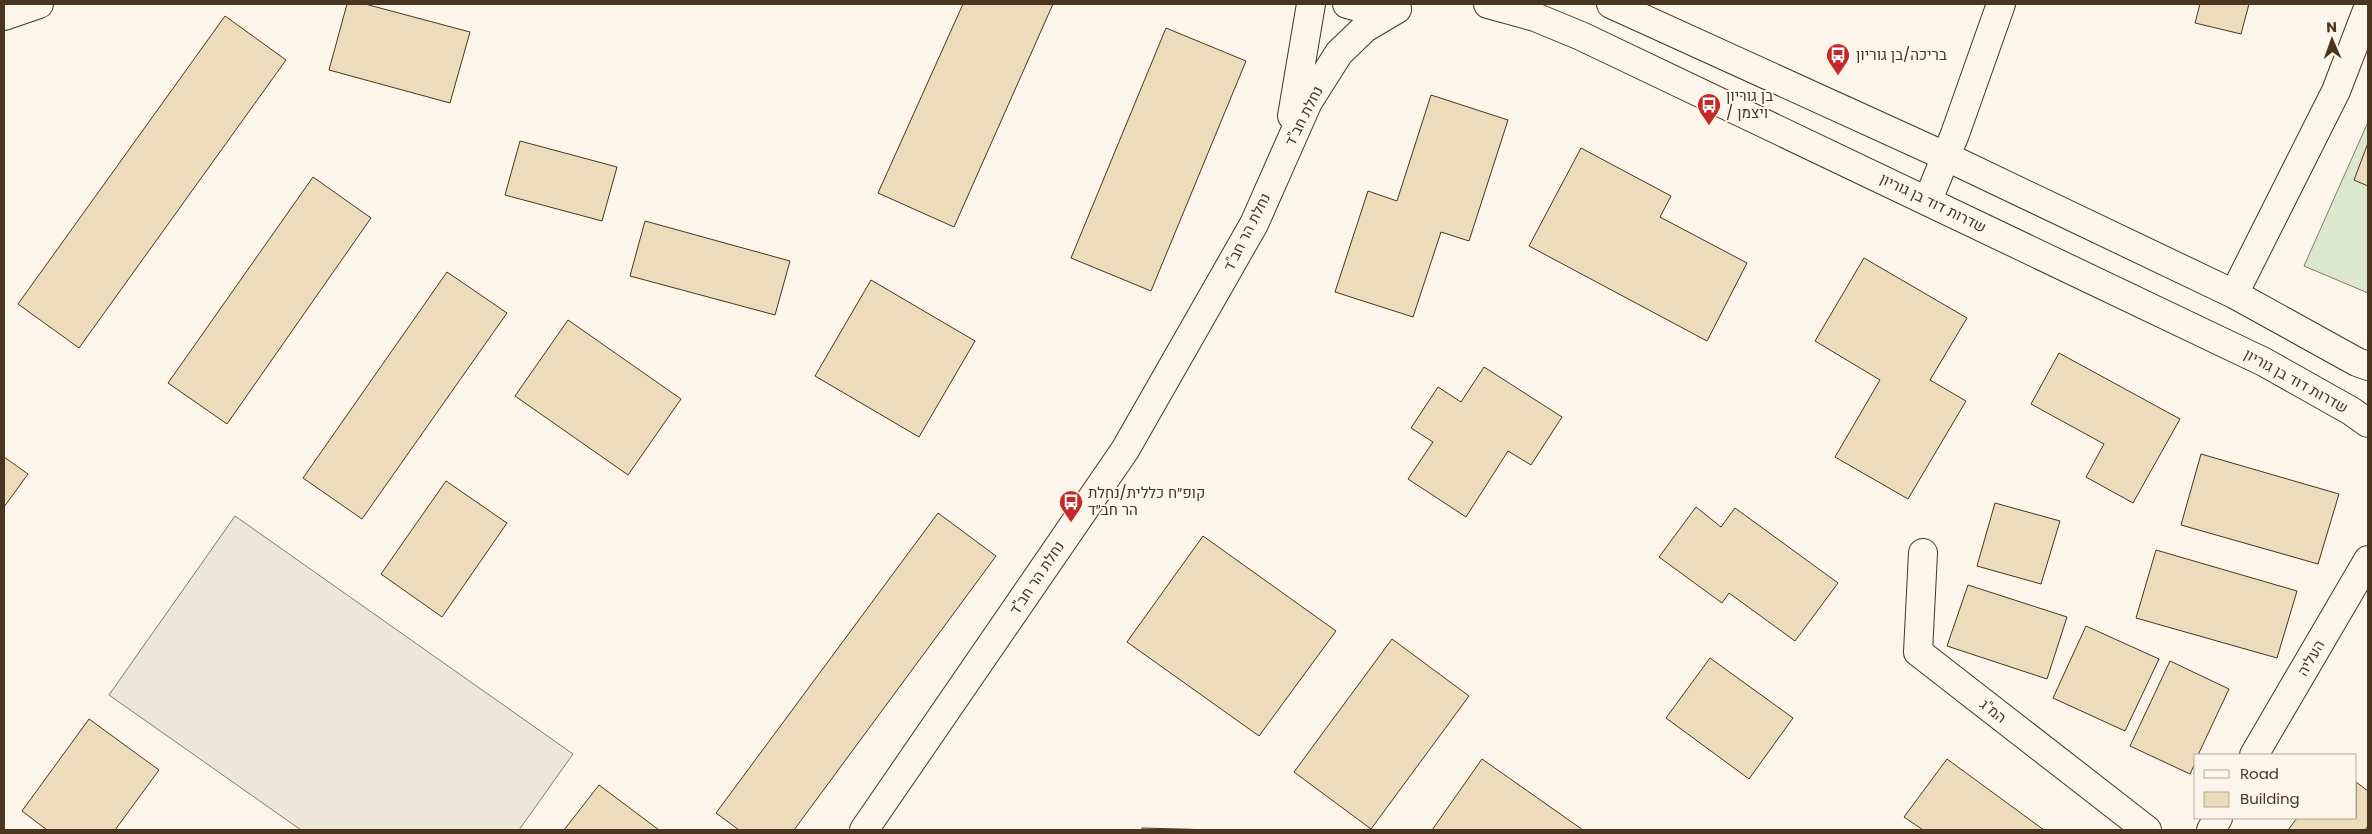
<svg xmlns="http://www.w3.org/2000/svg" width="2372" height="834" font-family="Poppins,Heebo,sans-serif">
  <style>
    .garden { fill: #dce7d0; stroke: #887966 }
    .parking { fill: #ede7d9; stroke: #887966 }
    .building { fill: #ecdcbc; stroke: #4a3520 }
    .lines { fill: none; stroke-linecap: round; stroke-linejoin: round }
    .minor-casing { stroke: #4a3520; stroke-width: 30 }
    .minor { stroke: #fbf6e9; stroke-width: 28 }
    .labels { text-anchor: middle; stroke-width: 4; stroke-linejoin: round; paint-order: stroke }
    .poi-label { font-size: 15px; fill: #4a3520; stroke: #fbf6e9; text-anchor: start }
    .street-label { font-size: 15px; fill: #4a3520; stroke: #fbf6e9 }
  </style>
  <rect width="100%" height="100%" fill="#fbf6e9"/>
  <path class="garden" d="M2368,122V293L2304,266Z"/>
  <path class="parking" d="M235,516L573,754L519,830H301L109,695Z"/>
  <path class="building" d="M347,4H365L470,32L450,103L329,70Z
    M963,4H1053L954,227L878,193Z
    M2200,4H2249L2241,34L2195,23Z
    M225,16L286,60L79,348L18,304Z
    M1166,28L1246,61L1151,291L1071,258Z
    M1431,95L1508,120L1469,241L1441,232L1413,317L1335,292L1368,191L1397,201Z
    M520,141L617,167L602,221L505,195Z
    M2368,143V186L2354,180Z
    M1581,148L1671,196L1660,217L1747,263L1707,341L1529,246Z
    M313,177L371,218L227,424L168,383Z
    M645,221L790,261L775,315L630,276Z
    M1864,258L1967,318L1930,380L1966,401L1908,499L1835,457L1880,380L1815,341Z
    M447,272L507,313L362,519L303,478Z
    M871,280L975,341L919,437L815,376Z
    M568,320L681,399L628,475L515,396Z
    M2059,353L2180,419L2133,503L2086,477L2104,444L2031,404Z
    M1484,367L1562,417L1531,465L1508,451L1466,517L1408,479L1433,442L1411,428L1438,387L1461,402Z
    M2201,454L2339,494L2318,564L2181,525Z
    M4,457L28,474L4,507Z
    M446,481L507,523L442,617L381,574Z
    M1995,503L2060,521L2041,584L1977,566Z
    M1696,507L1721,527L1735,508L1838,583L1795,641L1729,593L1722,603L1659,557Z
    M938,513L996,556L794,830H739L716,813Z
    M1203,536L1336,631L1259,736L1127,642Z
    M2156,550L2297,591L2277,658L2136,618Z
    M1968,585L2067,617L2047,679L1947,646Z
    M2086,626L2159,659L2125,731L2053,698Z
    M1392,639L1469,696L1371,829L1294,772Z
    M1710,658L1793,718L1749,779L1666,718Z
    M2170,661L2229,689L2198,755H2196V761L2190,774L2130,746Z
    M89,719L159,770L115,830H47L22,811Z
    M1482,759L1583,830H1432Z
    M1947,759L2044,830H1923L1904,817Z
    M2356,782L2368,791V826L2365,830H2288L2297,818H2356Z
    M599,785L659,830H564Z
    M1142,828L1215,830H1142Z"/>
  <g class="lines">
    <g class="minor-casing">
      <path id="minor" d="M1347,4L1373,11L1397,9
        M1488,4L1535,17L1581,36L2264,362L2351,411L2368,423
        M1611,4L1947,157L2234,294L2357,362L2368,366
        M4,16L39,4
        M1292,116L1311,4
        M1928,200L1955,134L2001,4
        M2234,294L2336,91L2368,8
        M1923,553L1918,652L2147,830
        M2254,755L2368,560
        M864,830L1125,450L1254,224L1308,102L1339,53L1365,28L1397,9
        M2211,830L2218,818"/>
    </g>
    <use href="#minor" class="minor"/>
  </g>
  <defs>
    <g id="bus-pin" transform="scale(1.25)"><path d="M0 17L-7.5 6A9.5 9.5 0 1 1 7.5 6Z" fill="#c62828" stroke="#fbf6e9"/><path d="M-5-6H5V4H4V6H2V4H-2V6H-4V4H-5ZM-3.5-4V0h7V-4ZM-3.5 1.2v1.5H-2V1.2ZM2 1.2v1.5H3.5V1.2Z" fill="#fff"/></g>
  </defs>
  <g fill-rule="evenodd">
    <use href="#bus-pin" x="1838" y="55"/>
    <use href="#bus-pin" x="1709" y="105"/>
    <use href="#bus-pin" x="1071" y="502"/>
  </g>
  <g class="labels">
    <g class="poi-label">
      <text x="1856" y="60">בריכה/בן גוריון</text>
      <text x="1726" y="101">בן גוריון<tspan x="1726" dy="17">/ ויצמן</tspan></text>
      <text x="1088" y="498">קופ״ח כללית/נחלת<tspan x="1088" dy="17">הר חב״ד</tspan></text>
    </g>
    <g class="street-label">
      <text transform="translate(1304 116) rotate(-63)" y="5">נחלת חב"ד</text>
      <text transform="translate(1933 203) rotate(26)" y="5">שדרות דוד בן גוריון</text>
      <text transform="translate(1247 232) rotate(-63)" y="5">נחלת הר חב"ד</text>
      <text transform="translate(2296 381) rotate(29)" y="5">שדרות דוד בן גוריון</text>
      <text transform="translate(1037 578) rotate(-56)" y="5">נחלת הר חב"ד</text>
      <text transform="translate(2311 658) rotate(-60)" y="5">העליה</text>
      <text transform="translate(1993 711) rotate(38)" y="5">המ"ג</text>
    </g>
  </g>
  <rect width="2372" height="834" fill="none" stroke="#4a3520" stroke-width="10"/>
  <rect x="2194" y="754" width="162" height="65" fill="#fbf6e9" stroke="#b4a999"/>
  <rect x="2204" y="770" width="25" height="8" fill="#fbf6e9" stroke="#b4a999"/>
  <text x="2240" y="779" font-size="15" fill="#4a3520">Road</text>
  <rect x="2204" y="792" width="25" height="15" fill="#ecdcbc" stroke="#b4a999"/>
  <text x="2240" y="804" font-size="15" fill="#4a3520">Building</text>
  <g transform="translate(2332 40) rotate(358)" stroke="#fbf6e9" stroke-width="4" paint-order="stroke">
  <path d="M0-4L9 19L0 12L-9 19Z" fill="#4a3520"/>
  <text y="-8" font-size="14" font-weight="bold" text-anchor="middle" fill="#4a3520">N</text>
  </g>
</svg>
